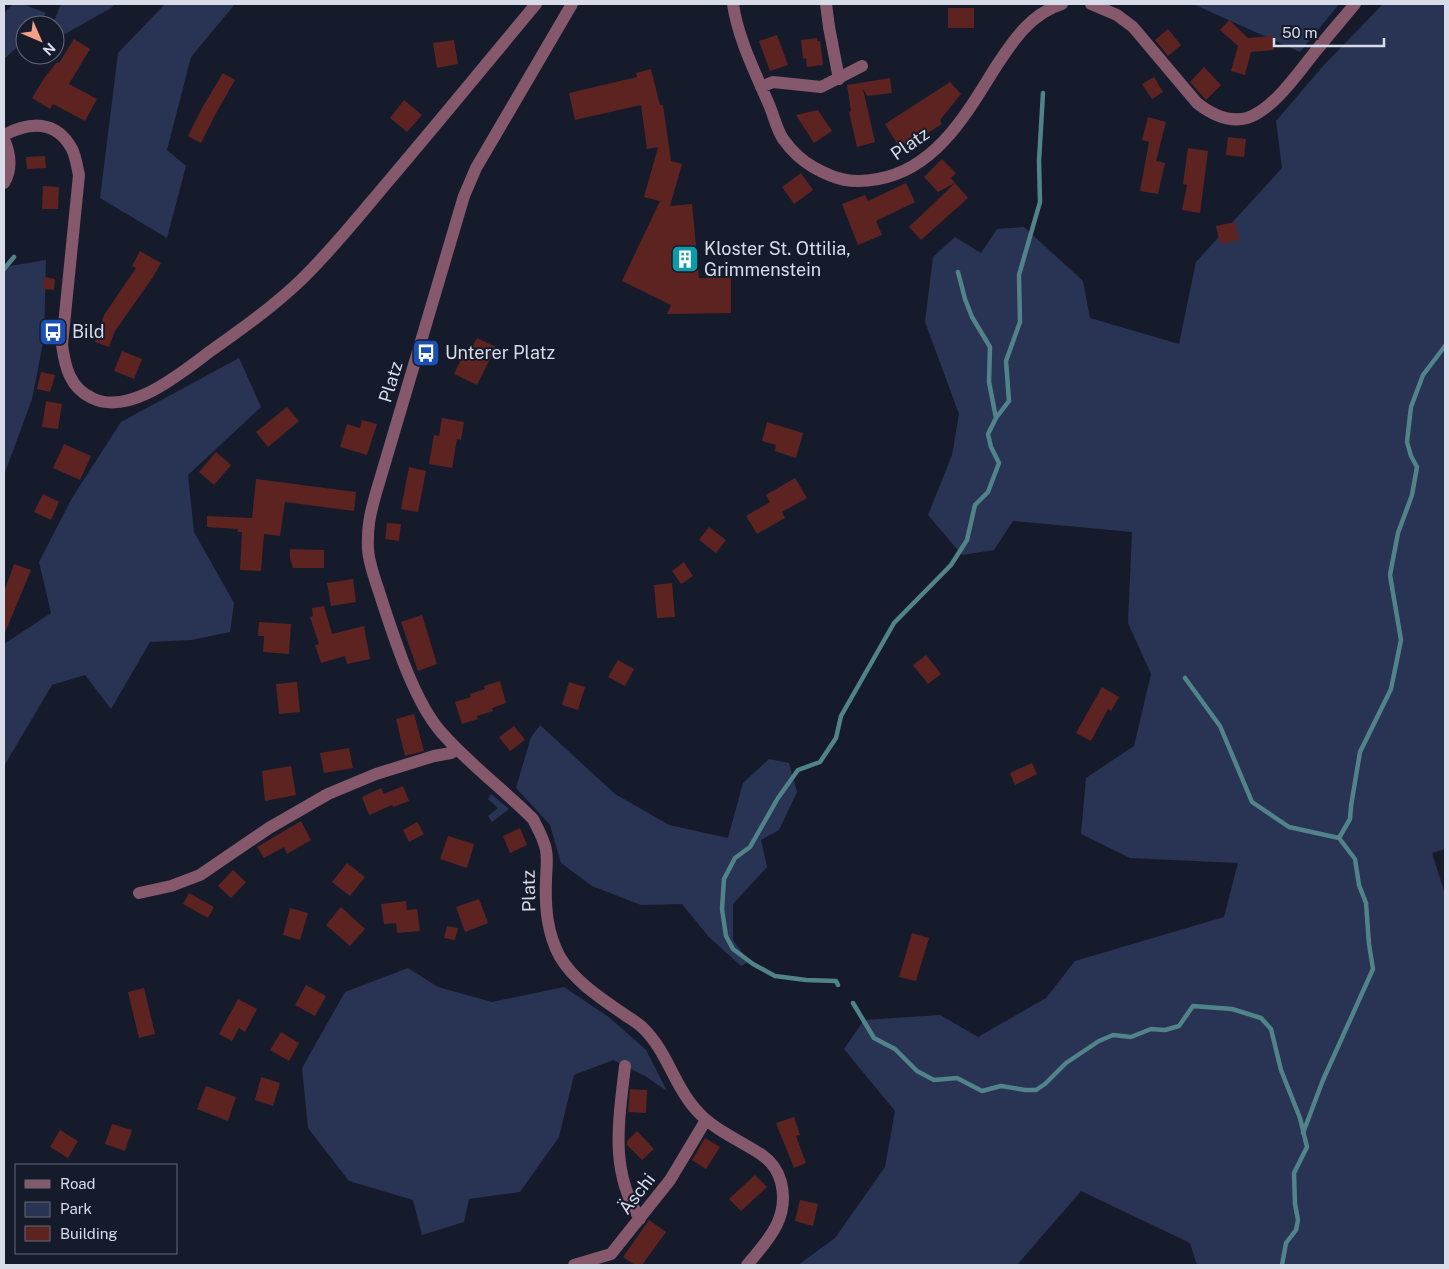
<svg xmlns="http://www.w3.org/2000/svg" width="1449" height="1269" font-family="'Public Sans',sans-serif">
  <style>
    .green { fill: #293354 }
    .lines { fill: none; stroke-linecap: round; stroke-linejoin: round }
    .stream { stroke: #508488; stroke-width: 4.5 }
    .building { fill: #5c2321 }
    .minor { stroke: #85586b; stroke-width: 12 }
    .labels { text-anchor: middle; stroke-width: 4; stroke-linejoin: round; paint-order: stroke }
    .street-label { font-size: 18px; fill: #d8dce9; stroke: #161b2c }
    .poi-label { font-size: 18px; fill: #d8dce9; stroke: #161b2c; text-anchor: start }
  </style>
  <rect width="100%" height="100%" fill="#161b2c"/>
  <path class="green" d="M13,4H23L46,13L38,25H25V40L4,59V13Z
    M61,4H115L111,8L58,38L54,21Z
    M165,4H235L191,57L167,150L186,166L167,238L100,198L118,53Z
    M1193,4H1339L1300,52Z
    M1383,4H1445V849L1432,853L1445,894V1265H1197L1190,1243L1081,1191L1017,1265H798L835,1238L885,1167L895,1111L844,1049L864,1020L940,1015L978,1037L1046,998L1075,961L1224,917L1238,863L1130,858L1081,834L1086,778L1134,746L1151,674L1128,623L1132,532L1013,521L994,550L962,555L928,515L952,455L959,414L925,322L933,257L955,237L981,253L997,229L1024,227L1083,281L1090,318L1179,344L1196,262L1282,168L1276,121L1324,65Z
    M46,260L44,338L32,399L4,475V267Z
    M239,358L261,407L188,475L194,532L234,603L230,632L191,640L150,642L111,709L85,675L52,685L4,766V644L51,613L39,562L72,498L121,422Z
    M540,725L615,794L669,825L728,838L743,783L769,759L789,763L797,792L779,830L761,840L767,867L733,904V940L749,962L741,966L709,937L682,904L641,905L592,886L561,863L550,825L516,788L531,737Z
    M491,794L509,809L492,822L488,816L498,808L488,799Z
    M408,968L438,987L492,1002L564,987L610,1018L646,1050L667,1091L645,1076L613,1060L574,1075L559,1137L520,1192L469,1199L464,1222L422,1235L413,1200L349,1181L308,1128L302,1068L345,992Z"/>
  <g class="lines">
    <path class="stream" d="M4,269L14,257
      M996,418L1009,401L1006,361L1020,322L1019,275L1040,202L1039,161L1043,93
      M1185,678L1220,726L1252,802L1289,827L1339,838
      M838,985L836,981L806,980L775,976L753,964L733,949L726,936L722,909L724,879L735,858L750,847L778,798L798,770L820,762L836,738L841,716L894,623L951,565L967,540L975,505L988,492L999,463L991,447L988,434L996,418L989,382L990,347L972,317L965,299L958,272
      M853,1003L874,1038L895,1049L917,1071L934,1080L957,1078L982,1091L1001,1086L1025,1090H1036L1045,1084L1066,1063L1099,1041L1113,1035L1131,1037L1151,1029L1165,1030L1179,1026L1193,1006L1232,1009L1261,1018L1271,1029L1281,1070L1300,1118L1307,1147L1294,1173L1295,1204L1298,1220L1296,1230L1286,1243L1282,1265
      M1303,1133L1323,1080L1373,969L1369,944L1366,903L1359,885L1355,859L1339,838L1350,819L1351,806L1360,752L1391,689L1401,640L1390,575L1398,533L1412,495L1417,467L1411,456L1407,442L1411,407L1423,375L1445,346"/>
  </g>
  <path class="building" d="M948,8H974V28H948Z
    M1229,20L1248,38L1273,36L1274,50L1251,52L1245,75L1231,71L1238,46L1220,30Z
    M1168,29L1181,45L1168,56L1155,40Z
    M777,35L788,65L770,71L759,41Z
    M817,38V41H820L823,65L807,67L806,58L803,59L801,40Z
    M74,39L90,49L69,84L97,99L85,121L53,104L50,109L32,98L45,77L57,62L59,63Z
    M454,40L458,64L437,68L433,43Z
    M1204,67L1221,85L1206,100L1190,82Z
    M651,69L660,105H663L671,161L682,164L670,206L692,204L699,278H731V313L667,314L671,305L622,281L660,201L644,197L658,147L647,149L641,105L575,120L569,93L637,77L636,73Z
    M223,73L235,80L215,115L201,143L188,136L202,108Z
    M1154,77L1163,92L1152,99L1142,84Z
    M890,78L892,93L867,96L863,89L875,142L857,147L849,112L851,111L847,85Z
    M950,82L961,94L940,120L942,124L901,150L885,124Z
    M404,100L422,115L407,132L390,118Z
    M818,110L832,131L814,143L796,115Z
    M1148,117L1166,122L1156,161L1165,163L1158,194L1140,191L1149,142L1142,140Z
    M1228,137L1246,139L1244,157L1226,155Z
    M1188,148L1208,151L1200,213L1182,210L1187,185L1183,184Z
    M45,156L46,168L27,169L26,157Z
    M942,159L956,173L951,178L955,183L938,192L924,177Z
    M801,173L813,190L794,204L782,187Z
    M906,183L915,202L876,221L882,235L858,245L842,204L865,195L868,201Z
    M955,183L968,198L921,240L909,227Z
    M43,186L59,187L58,209H42Z
    M1235,222L1239,240L1220,244L1216,226Z
    M140,251L161,263L153,277L115,331L109,347L95,342L104,315L136,268L132,266Z
    M44,277L55,279L54,290L43,289Z
    M477,338L496,347L477,385L454,374L463,355L467,357Z
    M122,351L142,359L134,379L114,371Z
    M41,372L55,375L50,392L37,389Z
    M46,401L62,404L58,429L42,427Z
    M287,407L299,421L268,447L256,432Z
    M442,418L464,422L461,440L457,439L452,468L429,464L434,435L439,436Z
    M362,420L377,424L367,455L340,447L347,424L360,428Z
    M767,422L803,433L796,458L775,451L776,445L762,441Z
    M64,444L91,456L80,480L53,468Z
    M216,452L231,465L214,485L199,472Z
    M409,467L426,471L418,512L401,509Z
    M795,478L807,498L782,512L785,518L757,534L746,516L770,502L766,495Z
    M256,479L356,492L354,511L285,502L280,536L264,534L261,571L240,570L242,532H237L238,529L207,527V516L252,518Z
    M43,494L59,502L51,520L34,512Z
    M387,523L401,524L399,541L385,539Z
    M709,527L726,540L716,553L699,540Z
    M290,549L324,550V568H293L290,558Z
    M684,562L693,576L681,584L672,571Z
    M14,564L31,570L4,635V592Z
    M353,579L356,602L331,606L327,583Z
    M672,583L675,617L657,618L654,585Z
    M324,606L332,634L364,626L370,659L347,664L345,656L321,663L315,645L319,644L310,617L313,616L312,608Z
    M422,615L437,664L418,671L401,622Z
    M259,622L291,624L289,654L263,652L264,636H258Z
    M926,655L941,674L928,684L913,665Z
    M618,660L634,669L625,686L608,677Z
    M500,681L506,703L492,708L493,711L477,716L478,719L462,724L455,702L471,697L470,694L485,689L484,686Z
    M297,682L300,712L279,714L276,684Z
    M569,682L585,687L578,710L562,705Z
    M1102,687L1119,697L1111,711L1108,709L1091,741L1076,733Z
    M414,714L424,751L405,756L396,719Z
    M514,726L525,740L510,751L499,737Z
    M349,748L353,768L324,773L320,753Z
    M1032,763L1037,774L1015,785L1010,773Z
    M291,766L296,795L265,801L262,771Z
    M403,786L409,801L393,807L392,805L369,815L362,797L381,788L384,794Z
    M301,821L311,840L287,854L284,847L264,858L257,847Z
    M417,822L424,834L409,842L403,830Z
    M520,828L527,845L510,853L503,836Z
    M448,836L474,844L467,868L440,859Z
    M347,863L365,877L350,896L332,882Z
    M233,870L246,882L231,898L218,886Z
    M189,893L214,907L208,918L183,904Z
    M479,899L488,923L465,932L456,907Z
    M406,901L407,910L417,909L420,931L397,933L396,923L384,924L381,904Z
    M341,907L365,929L350,946L326,925Z
    M290,908L308,913L300,940L283,935Z
    M447,926L458,928L455,940L444,938Z
    M912,933L929,938L916,981L899,977Z
    M306,985L326,996L315,1016L295,1005Z
    M144,988L155,1034L139,1038L128,992Z
    M238,999L257,1009L245,1032L239,1028L232,1041L219,1034Z
    M281,1032L299,1043L289,1061L270,1050Z
    M261,1077L280,1083L273,1106L255,1100Z
    M206,1086L236,1097L228,1121L197,1109Z
    M630,1089L647,1090L646,1113L628,1112Z
    M794,1117L800,1135L796,1136L806,1163L794,1168L776,1123Z
    M112,1124L132,1130L125,1151L105,1144Z
    M60,1130L78,1141L68,1158L50,1147Z
    M637,1131L654,1149L642,1160L627,1145V1141Z
    M705,1138L720,1147L706,1169L692,1160Z
    M755,1175L767,1187L741,1211L729,1199Z
    M800,1200L818,1204L813,1226L795,1221Z
    M649,1220L666,1232L642,1265H635L623,1257Z"/>
  <g class="lines">
    <path class="minor" d="M572,4L476,168L464,196L376,493C370,514 367,527 368,549C369,566 377,584 382,601C395,640 414,701 441,732C469,764 503,789 533,819C538,829 544,839 546,850C548,860 546,871 546,881C545,908 547,933 560,957C575,982 602,999 625,1015C631,1019 638,1023 643,1028C668,1052 675,1089 699,1113C716,1131 741,1141 762,1155C772,1162 778,1171 781,1182C790,1218 768,1240 747,1265
      M733,4C738,39 756,74 770,107C774,117 777,130 783,139C791,150 801,160 813,167C836,180 852,184 878,179C937,169 968,111 997,65C1014,39 1032,13 1062,4
      M826,4L829,27L839,79
      M1091,4L1117,15L1133,27L1197,103C1211,114 1228,123 1247,118C1272,110 1295,77 1311,57C1325,39 1340,22 1355,4
      M761,87L773,82L821,87L862,66
      M4,135C29,122 56,119 72,149C76,157 77,167 79,175L62,345C65,367 70,388 92,398C130,417 182,372 212,350C243,328 274,306 301,280C332,250 359,216 386,184C437,124 486,64 536,4
      M4,139C10,153 13,168 4,183
      M139,893L171,886L200,875L269,828L328,794L376,774L434,756L451,753L457,749
      M625,1066C619,1120 609,1170 640,1219
      M574,1265L611,1254L670,1180L706,1120"/>
  </g>
  <defs>
    <g id="building-square" transform="scale(1.4375)"><rect x="-9" y="-9" width="18" height="18" rx="4" fill="#0f9aa8" stroke="#161b2c"/><path d="M-4-6H4V6H1V3H-1V6H-4ZM-2.5-4.3h1.7v1.8h-1.7ZM.8-4.3h1.7v1.8H.8ZM-2.5-1h1.7V.8h-1.7ZM.8-1h1.7V.8H.8Z" fill="#fff"/></g>
    <g id="bus-square" transform="scale(1.4375)"><rect x="-9" y="-9" width="18" height="18" rx="4" fill="#1a4fb4" stroke="#161b2c"/><path d="M-5-6H5V4H4V6H2V4H-2V6H-4V4H-5ZM-3.5-4V0h7V-4ZM-3.5 1.2v1.5H-2V1.2ZM2 1.2v1.5H3.5V1.2Z" fill="#fff"/></g>
  </defs>
  <g fill-rule="evenodd">
    <use href="#building-square" x="685" y="259"/>
    <use href="#bus-square" x="53" y="332"/>
    <use href="#bus-square" x="426" y="353"/>
  </g>
  <g class="labels">
    <g class="street-label">
      <text transform="translate(910 144) rotate(-35)" y="6">Platz</text>
      <text transform="translate(391 382) rotate(-73)" y="6">Platz</text>
      <text transform="translate(529 891) rotate(-91)" y="6">Platz</text>
      <text transform="translate(637 1194) rotate(-52)" y="6">Äschi</text>
    </g>
    <g class="poi-label">
      <text x="704" y="255">Kloster St. Ottilia,<tspan x="704" dy="21">Grimmenstein</tspan></text>
      <text x="72" y="338">Bild</text>
      <text x="445" y="359">Unterer Platz</text>
    </g>
  </g>
  <rect width="1449" height="1269" fill="none" stroke="#d8dce9" stroke-width="10"/>
  <rect x="15" y="1164" width="162" height="90" fill="#161b2c" stroke="#646878"/>
  <rect x="25" y="1180" width="25" height="8" fill="#85586b" stroke="#646878"/>
  <text x="60" y="1189" font-size="15" fill="#d8dce9">Road</text>
  <rect x="25" y="1202" width="25" height="15" fill="#293354" stroke="#646878"/>
  <text x="60" y="1214" font-size="15" fill="#d8dce9">Park</text>
  <rect x="25" y="1226" width="25" height="15" fill="#5c2321" stroke="#646878"/>
  <text x="60" y="1239" font-size="15" fill="#d8dce9">Building</text>
  <g transform="translate(40 40) rotate(135)"><circle r="24" fill="#161b2c" stroke="#646878"/>
  <path d="M0-4L9 19L0 12L-9 19Z" fill="#f49e8a"/>
  <text y="-8" font-size="14" font-weight="bold" text-anchor="middle" fill="#d8dce9">N</text>
  </g>
  <path d="M1274 38v8h110v-8" fill="none" stroke="#d8dce9" stroke-width="2.5"/>
  <text x="1282" y="38" font-size="15" fill="#d8dce9" stroke="#161b2c" stroke-width="4" paint-order="stroke">50 m</text>
</svg>
